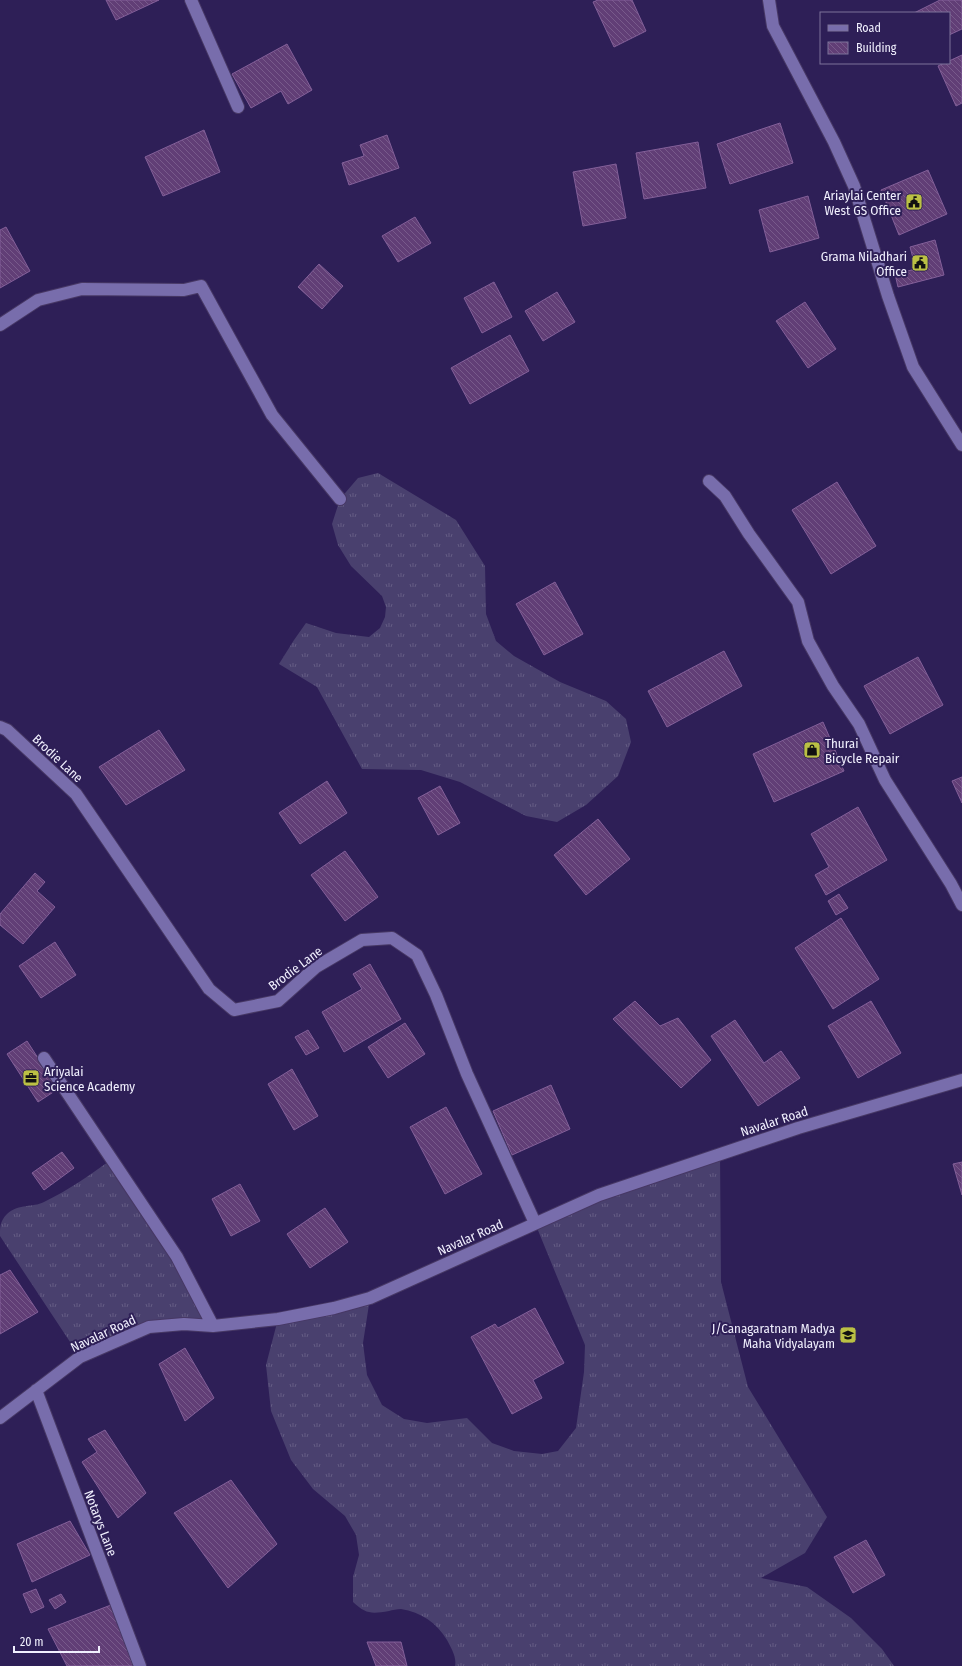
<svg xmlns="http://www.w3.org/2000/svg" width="962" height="1666" font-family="'Fira Sans Condensed',sans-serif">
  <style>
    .grass { fill: url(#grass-tufts) }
    .building { fill: url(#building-back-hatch); stroke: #835f99 }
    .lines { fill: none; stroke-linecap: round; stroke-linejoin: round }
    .minor-casing { stroke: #473865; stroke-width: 14 }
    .minor { stroke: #786dac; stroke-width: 12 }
    .labels { text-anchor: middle; stroke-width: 4; stroke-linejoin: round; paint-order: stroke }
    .poi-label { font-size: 13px; fill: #f1f0fe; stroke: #2e1f57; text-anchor: end }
    .street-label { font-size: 13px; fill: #f1f0fe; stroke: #2e1f57 }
  </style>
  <defs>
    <pattern id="grass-tufts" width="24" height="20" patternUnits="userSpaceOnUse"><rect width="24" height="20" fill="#49406e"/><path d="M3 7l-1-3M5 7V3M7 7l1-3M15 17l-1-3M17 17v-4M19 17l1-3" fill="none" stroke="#645c84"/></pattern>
    <pattern id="building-back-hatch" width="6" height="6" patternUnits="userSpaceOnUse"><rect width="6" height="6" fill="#613e76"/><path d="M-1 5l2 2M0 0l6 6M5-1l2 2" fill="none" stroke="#785a8b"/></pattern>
  </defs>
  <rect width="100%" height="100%" fill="#2e1f57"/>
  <path class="grass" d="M378,473L456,520L485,566L486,614L496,641L514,656L560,682L606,701L626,719L631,742L618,776L586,805L557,822L526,816L460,782L421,770L362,769L317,687L279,664L294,640L306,623L336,633L369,637L380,628L385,617L386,607L382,596L351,566L338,545L332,524L340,499L358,478Z
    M720,1154L721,1282L748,1387L827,1517L805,1553L761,1578L807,1587L851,1618L882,1649L894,1666H455C457,1657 451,1648 447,1640C437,1623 421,1612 401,1609C397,1609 392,1610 389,1611C371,1614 366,1614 353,1602V1577L359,1555L356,1535L345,1516L313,1489L291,1460L271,1411L266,1365L278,1319L370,1298L363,1343L367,1375L382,1405L404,1419L427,1423L467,1418L492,1443L514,1451L542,1454L558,1451L576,1428L584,1372L585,1345L535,1223Z
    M112,1159L213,1326H167L80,1357L0,1236C0,1227 0,1221 7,1214C20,1203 32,1208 44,1202C69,1190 90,1175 112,1159Z"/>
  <path class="building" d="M106,0H159L116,20Z
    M598,0H632L646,31L614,47L593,2Z
    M940,0H962V29L949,35V13H914Z
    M287,44L312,90L288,104L281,91L251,108L232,74Z
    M962,55V103L956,106L938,66L944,63H949V61Z
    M780,123L793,163L730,184L717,144Z
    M204,130L220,172L163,196L145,157Z
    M387,135L399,168L349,185L342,163L364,156L360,145Z
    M698,142L706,188L644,199L636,153Z
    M616,164L626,218L583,226L573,172Z
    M928,170L947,214L899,235L881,190Z
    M808,196L819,238L770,252L759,210Z
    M415,217L431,243L398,262L382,236Z
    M6,227L30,271L0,288V230Z
    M935,240L944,275L898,287L895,274L916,269L910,247Z
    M319,264L343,286L322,309L298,287Z
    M494,282L512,317L482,333L464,298Z
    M557,292L575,322L543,341L525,311Z
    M805,302L836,349L808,368L776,321Z
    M510,335L529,371L470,404L451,368Z
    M837,482L876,546L831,574L792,510Z
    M555,582L583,634L544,655L516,604Z
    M724,651L742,686L667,727L648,691Z
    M918,657L943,705L890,734L864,686Z
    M823,722L844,771L774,802L753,754Z
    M159,730L185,770L126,805L99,767Z
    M962,777V803L952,781Z
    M327,781L347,813L300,844L279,813Z
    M440,786L460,823L438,835L418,798Z
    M858,807L887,860L826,895L815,875L829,867L811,834Z
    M598,819L630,859L586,895L554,855Z
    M345,851L378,897L345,921L311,875Z
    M35,873L45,882L37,891L55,907L23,944L0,925V914Z
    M839,894L848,908L836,915L828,901Z
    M841,918L879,979L833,1009L795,948Z
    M55,942L76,975L41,998L19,966Z
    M370,964L401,1019L344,1052L322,1012L362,989L353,974Z
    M635,1001L660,1026L678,1018L711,1060L681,1088L613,1019Z
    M871,1001L901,1053L858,1078L828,1026Z
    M735,1020L764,1063L781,1051L800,1078L758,1106L711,1036Z
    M405,1023L425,1054L388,1078L368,1047Z
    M308,1030L319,1048L306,1055L295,1037Z
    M27,1041L58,1089L38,1102L7,1054Z
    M292,1069L318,1116L294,1130L268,1084Z
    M551,1085L570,1129L512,1155L493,1111Z
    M446,1107L482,1174L445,1194L410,1127Z
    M62,1152L74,1168L44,1190L32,1173Z
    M962,1162V1195L953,1164Z
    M240,1184L260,1221L231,1236L212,1199Z
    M325,1208L348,1242L310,1268L287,1234Z
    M10,1270L38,1312L0,1334V1275Z
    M535,1308L564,1363L533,1380L542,1398L512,1414L471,1337L495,1324L498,1328Z
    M185,1348L214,1398L185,1421L159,1364Z
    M105,1430L146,1493L118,1518L82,1462L97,1452L88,1439Z
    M231,1480L277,1544L228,1588L174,1513Z
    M70,1521L90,1555L32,1582L17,1544Z
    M866,1540L885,1575L853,1593L834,1557Z
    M36,1589L44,1607L31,1613L23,1594Z
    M61,1594L66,1602L55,1609L49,1600Z
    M111,1605L133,1666H67L48,1629Z
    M367,1642H401L407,1666H376Z"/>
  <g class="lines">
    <g class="minor-casing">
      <path id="minor" d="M191,0L238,107
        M769,0L773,26L834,142L854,186L888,296L913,367L962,445
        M0,325L38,300L82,289L184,290L201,286L272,415L340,499
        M709,481L725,496L749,534L798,602L808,641L833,686L859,724L885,780L951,884L962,905
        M0,727L7,730L76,794L209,989L234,1010L278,1001L316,967L362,940L392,938L417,955L436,995L467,1074L535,1223
        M44,1058L177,1257L213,1326
        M36,1390L140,1666
        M0,1418L80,1357L149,1327L184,1324L213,1326L278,1319L334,1308L370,1298L599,1195L798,1128L962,1080"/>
    </g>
    <use href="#minor" class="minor"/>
  </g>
  <defs>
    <g id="civic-square" transform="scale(0.9)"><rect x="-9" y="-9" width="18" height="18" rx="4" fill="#bbc044" stroke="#2e1f57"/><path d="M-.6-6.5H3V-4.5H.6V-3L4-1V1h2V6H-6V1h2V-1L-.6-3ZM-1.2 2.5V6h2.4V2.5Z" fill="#111"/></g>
    <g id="shop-square" transform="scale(0.9)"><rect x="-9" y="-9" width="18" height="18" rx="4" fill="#bbc044" stroke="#2e1f57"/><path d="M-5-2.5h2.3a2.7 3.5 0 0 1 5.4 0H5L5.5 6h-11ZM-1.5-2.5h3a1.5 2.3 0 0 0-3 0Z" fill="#111"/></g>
    <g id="office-square" transform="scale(0.9)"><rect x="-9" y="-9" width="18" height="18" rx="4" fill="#bbc044" stroke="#2e1f57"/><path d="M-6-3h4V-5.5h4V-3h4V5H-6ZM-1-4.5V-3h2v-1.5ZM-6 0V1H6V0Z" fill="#111"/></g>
    <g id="school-square" transform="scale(0.9)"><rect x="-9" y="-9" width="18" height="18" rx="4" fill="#bbc044" stroke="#2e1f57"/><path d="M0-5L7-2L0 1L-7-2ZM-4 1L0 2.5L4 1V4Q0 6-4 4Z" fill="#111"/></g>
  </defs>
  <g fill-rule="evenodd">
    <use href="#civic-square" x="914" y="202"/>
    <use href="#civic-square" x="920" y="263"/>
    <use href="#shop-square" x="812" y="750"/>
    <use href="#office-square" x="31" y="1078"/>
    <use href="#school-square" x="848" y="1335"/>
  </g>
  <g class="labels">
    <g class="poi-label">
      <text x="901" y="200">Ariaylai Center<tspan x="901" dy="15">West GS Office</tspan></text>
      <text x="907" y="261">Grama Niladhari<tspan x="907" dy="15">Office</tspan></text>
      <text x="825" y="748" text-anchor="start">Thurai<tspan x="825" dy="15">Bicycle Repair</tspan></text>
      <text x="44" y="1076" text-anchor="start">Ariyalai<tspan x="44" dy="15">Science Academy</tspan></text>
      <text x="835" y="1333">J/Canagaratnam Madya<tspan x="835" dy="15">Maha Vidyalayam</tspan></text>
    </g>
    <g class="street-label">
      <text transform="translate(58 758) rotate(43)" y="5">Brodie Lane</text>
      <text transform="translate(295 968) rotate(-37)" y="5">Brodie Lane</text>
      <text transform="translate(774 1121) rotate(-18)" y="5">Navalar Road</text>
      <text transform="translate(470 1237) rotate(-24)" y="5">Navalar Road</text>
      <text transform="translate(103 1333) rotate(-25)" y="5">Navalar Road</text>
      <text transform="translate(101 1523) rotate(69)" y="5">Notarys Lane</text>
    </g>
  </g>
  <rect x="820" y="12" width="130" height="52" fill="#2e1f57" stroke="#7c739a"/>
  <rect x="828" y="25" width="20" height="6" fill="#786dac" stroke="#7c739a"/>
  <text x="856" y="32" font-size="12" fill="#f1f0fe">Road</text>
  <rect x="828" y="42" width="20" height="12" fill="url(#building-back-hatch)" stroke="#7c739a"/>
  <text x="856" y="52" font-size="12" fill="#f1f0fe">Building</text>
  <path d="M14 1646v6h85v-6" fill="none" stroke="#f1f0fe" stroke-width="2"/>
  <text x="20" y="1646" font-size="12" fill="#f1f0fe" stroke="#2e1f57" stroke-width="3" paint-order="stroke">20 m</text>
</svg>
